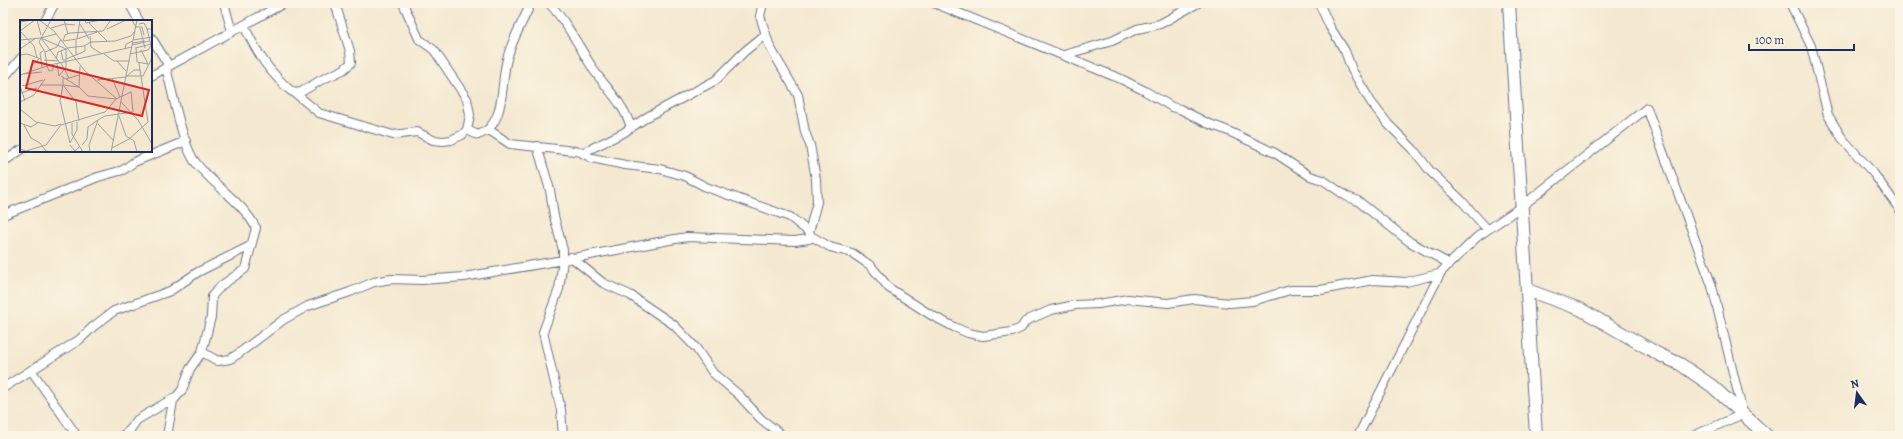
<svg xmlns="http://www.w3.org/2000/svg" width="1903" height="439" font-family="Alegreya,serif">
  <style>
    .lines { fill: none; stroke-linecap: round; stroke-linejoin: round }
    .street-casing { stroke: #677086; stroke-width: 10 }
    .secondary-casing { stroke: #677086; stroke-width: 14 }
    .street { stroke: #fff; stroke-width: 8 }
    .secondary { stroke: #fff; stroke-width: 12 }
    .inset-road { fill: none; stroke: #9d9fa2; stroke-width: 1 }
    .view { fill: #d62828; fill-opacity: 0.15; stroke: #d62828; stroke-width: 2 }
    .inset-edge { fill: none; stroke: #1b2f5e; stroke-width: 2 }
  </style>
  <rect width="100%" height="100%" fill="#fcf5e5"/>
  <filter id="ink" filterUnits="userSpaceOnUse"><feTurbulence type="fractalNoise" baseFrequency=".025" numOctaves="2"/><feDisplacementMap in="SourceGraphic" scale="8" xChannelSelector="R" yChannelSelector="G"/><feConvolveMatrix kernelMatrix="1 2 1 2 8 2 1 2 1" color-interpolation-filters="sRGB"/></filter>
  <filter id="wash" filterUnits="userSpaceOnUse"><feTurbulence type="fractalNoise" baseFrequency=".012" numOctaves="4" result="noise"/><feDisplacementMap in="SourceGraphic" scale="16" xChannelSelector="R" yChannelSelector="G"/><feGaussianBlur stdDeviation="0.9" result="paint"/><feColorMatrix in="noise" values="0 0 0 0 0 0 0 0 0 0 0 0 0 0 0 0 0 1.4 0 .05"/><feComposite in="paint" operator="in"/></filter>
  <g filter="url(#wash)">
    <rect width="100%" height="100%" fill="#f4e9d0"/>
  </g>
  <g filter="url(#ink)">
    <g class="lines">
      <g class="street-casing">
        <path id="street" d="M129,3L139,21
          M224,3L232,32
          M549,3C567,23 579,46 593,69C606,88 625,105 631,128
          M763,3L760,16L770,47L798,95L805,132L810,145L816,179L817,202L809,232L811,236
          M934,3L1121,79L1145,91L1172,107L1180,109L1207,123L1226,130L1275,153L1310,176L1323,180L1346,196L1358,201L1410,242L1448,263
          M1319,3L1330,27L1345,51L1352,70L1371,102L1388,124L1413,149L1430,171L1461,200L1487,229
          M1790,3L1811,46L1828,115L1842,138L1874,174L1900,210
          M45,21L55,3
          M244,26C258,54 267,70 291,91L295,93L301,92L321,80L343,70L351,63L350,51L335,3
          M151,37L169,66
          M1064,55L1112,41L1137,29L1160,24L1198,3
          M166,67C172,90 183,148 196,163C214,186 243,202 256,228L245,269L222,285L212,296L211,317L202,352L190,369L182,390L173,401L167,436
          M151,76L284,3
          M3,79L21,58
          M295,93L319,113L393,135L417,132L433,140L443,141L451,140L462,135L467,130L470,115L467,99L434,50L419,39L403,3
          M467,130L478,135C507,125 500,83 507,59C512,39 523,22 531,3
          M489,130L510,144L584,152L623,133L647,117L716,80L745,51L766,34
          M582,153L592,158L625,165L660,169L685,176L706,187L790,217L809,232
          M3,162L21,150
          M3,215L98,177L123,170L134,162L186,141
          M811,236L830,247L852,253L858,257L871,266L889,288L931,315L954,327L968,333L983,336L1012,332L1021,328L1025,322L1030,319L1051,310L1075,305L1098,304L1128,299L1168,303L1194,299L1230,303L1253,301L1290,290H1321L1373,280L1406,282L1439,274
          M571,257L603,283L630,295L674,325L696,348L713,373L739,395L761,419L783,436
          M202,352L218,361L230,359L238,354L283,320L308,306L350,292L374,282L391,279L422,280L464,277L563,260V250L554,216L550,190L537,146
          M31,370L77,436
          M3,388L79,340L94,326L114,311L170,291L198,272L250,246L252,243
          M122,436L130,430L137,420L177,396
          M563,436L561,410L543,332L559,289L563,260L675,239L687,237L795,241L809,239L811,236
          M1358,436L1441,272L1477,237L1522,206L1647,108L1712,286L1743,414L1693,436"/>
      </g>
      <g class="secondary-casing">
        <path id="secondary" d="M1509,3L1536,436
          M1527,290L1580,309L1660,355L1680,364L1712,386L1767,436"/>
      </g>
      <use href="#street" class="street"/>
      <use href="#secondary" class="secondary"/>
    </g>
  </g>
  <g transform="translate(20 20)">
    <rect width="132" height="132" fill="#f4e9d0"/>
    <path class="inset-road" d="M17,0L21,15M19,0L34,11L65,51L97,79M44,0L48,14M65,0L66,3L80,0M112,0L116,7H122L124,15M0,2L12,0M69,3L87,21M60,4L69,19M119,4L124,3L127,9H132M31,8L45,4L55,5M120,8L125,28M87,9L106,0M127,9L132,29M0,11L14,26L17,38M0,11L15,0M70,16L71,27L82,34M21,18L40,43M21,18L46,29M21,18L36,14M57,19L77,12M0,20L21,18M113,20L132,17M43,21L45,15L50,13L83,11L91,0M43,21L57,19L60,0M113,23L125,21M112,25L130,21M47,28L64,26L71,22L95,21L111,16L115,11M115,28L132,24M116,28L117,42L128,44M0,29L16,18M105,29L106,24L113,21M121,30L128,44M41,31L43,40H46M25,32L19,22L31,0M84,34L94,41H109M110,34L128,30L131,26M0,35L7,34L21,39M56,35L65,31V26M36,39L38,32L46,29M46,39L56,35V20M24,40L39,41M46,41V28M97,41L106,51M41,43L49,58M37,44L39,56M27,46L25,32L37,27L41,19M27,46L29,51L33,50V45M22,47L20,33L23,31M10,51L11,46L19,39M4,54L22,52M0,55L30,45L112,27M39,56L46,47V42M41,56L46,59L59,55M106,56H123L132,38M107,56L114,50H120M92,58L100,77M46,59L59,67M77,60L106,57M20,65H43V58M43,65L56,82L59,101M0,66L5,81M2,66L23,60M59,67L60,46M0,73L17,68M0,82L14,75L25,59M101,82L118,100L132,124M0,89L16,102L35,106L41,104M99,96L106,116L114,121L117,132M0,103L11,107L19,102M52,103V114L63,132M78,104L94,121M4,105L11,118L20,123L26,131L30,132M50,123L40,81L43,65L59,67L68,76L96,79M50,123L57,110V102M50,125L55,131L60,126M62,125L67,119L68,107L78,100M92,128L109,119L128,102L119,43M0,129L6,131L26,125L41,105L85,92L96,79L111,72L113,92L85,96M70,132L69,125L78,100L85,96M91,132L117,0"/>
    <path class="view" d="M13,41L129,70L122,96L6,68Z"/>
    <rect width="132" height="132" class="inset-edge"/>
  </g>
  <rect width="1903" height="439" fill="none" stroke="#fcf5e5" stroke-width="16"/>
  <g transform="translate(1857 393) rotate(346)" stroke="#fcf5e5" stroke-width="3" paint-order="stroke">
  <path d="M0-3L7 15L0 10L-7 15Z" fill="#1b2f5e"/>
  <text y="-6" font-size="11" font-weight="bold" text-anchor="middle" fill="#1b2f5e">N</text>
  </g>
  <path d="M1749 44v6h105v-6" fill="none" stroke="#1b2f5e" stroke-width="2"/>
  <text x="1755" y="44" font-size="12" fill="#1b2f5e" stroke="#fcf5e5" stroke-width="3" paint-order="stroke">100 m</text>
</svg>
